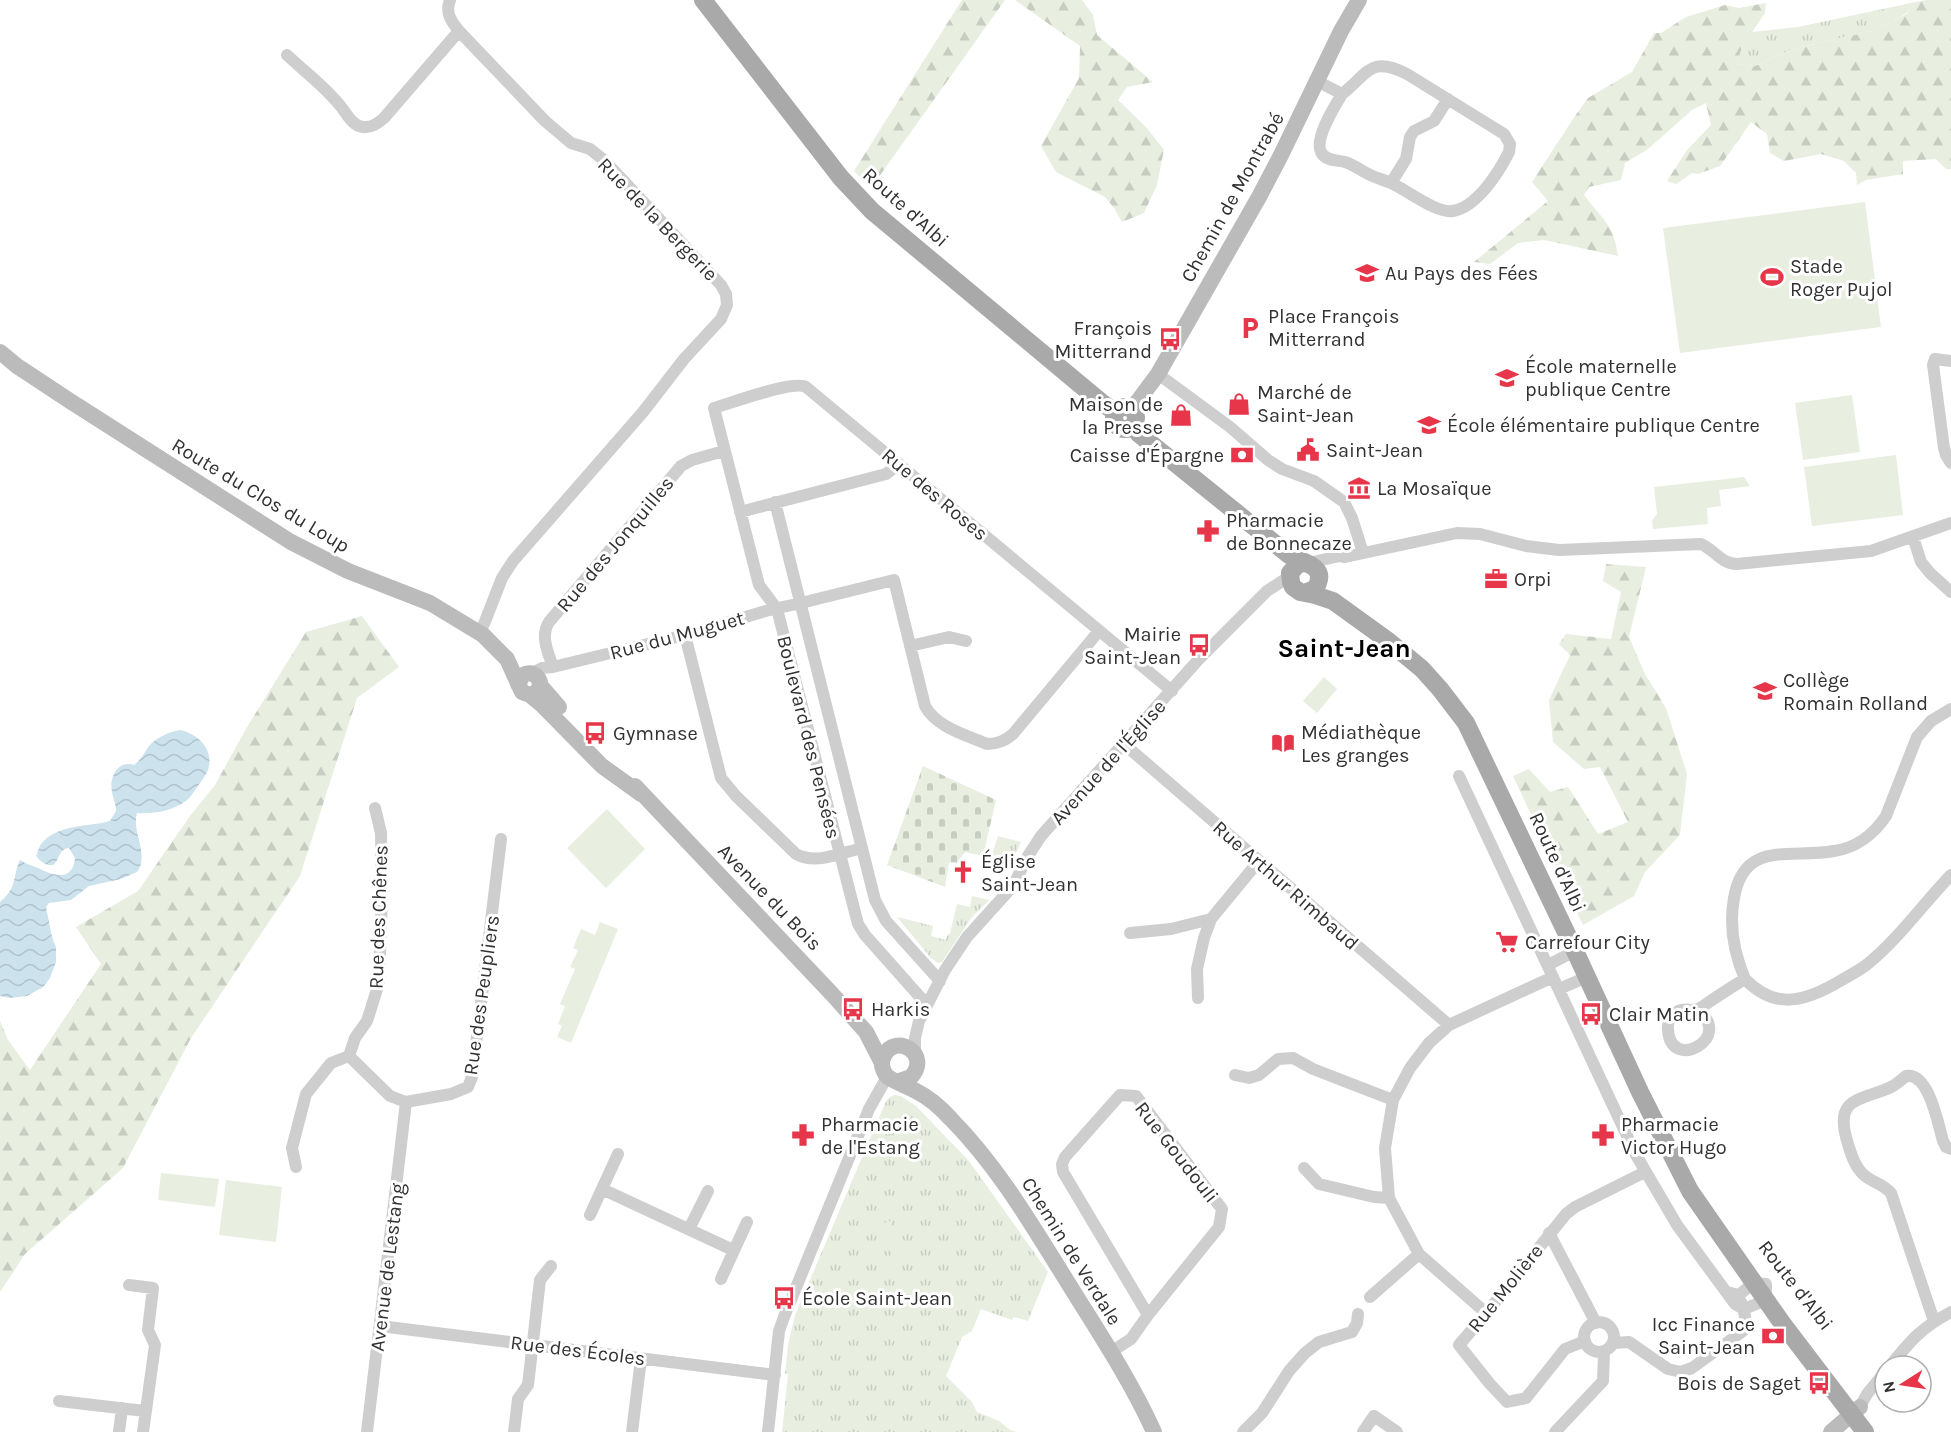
<svg xmlns="http://www.w3.org/2000/svg" width="1951" height="1432" font-family="Karla,sans-serif">
  <style>
    .grass { fill: url(#grass-tufts) }
    .forest { fill: url(#forest-firs) }
    .cemetery { fill: url(#cemetery-stones) }
    .garden { fill: #e8eee0 }
    .water { fill: url(#water-waves) }
    .lines { fill: none; stroke-linecap: round; stroke-linejoin: round }
    .street { stroke: #cecece; stroke-width: 12 }
    .secondary { stroke: #bbb; stroke-width: 16 }
    .primary { stroke: #a9a9a9; stroke-width: 18 }
    .labels { text-anchor: middle; stroke-width: 6; stroke-linejoin: round; paint-order: stroke }
    .street-label { font-size: 20px; fill: #313131; stroke: #fff }
    .poi-label { font-size: 20px; fill: #313131; stroke: #fff; text-anchor: start }
    .district-label { font-size: 26px; font-weight: bold; fill: #000; stroke: #fff }
  </style>
  <defs>
    <pattern id="grass-tufts" width="24" height="20" patternUnits="userSpaceOnUse" patternTransform="scale(1.5)"><rect width="24" height="20" fill="#e8eee0"/><path d="M3 7l-1-3M5 7V3M7 7l1-3M15 17l-1-3M17 17v-4M19 17l1-3" fill="none" stroke="#c7cdc1"/></pattern>
    <pattern id="forest-firs" width="22" height="20" patternUnits="userSpaceOnUse" patternTransform="scale(1.5)"><rect width="22" height="20" fill="#e8eee0"/><path d="M5 1l3.5 6h-7zM16 11l3.5 6h-7z" fill="#c7cdc1"/></pattern>
    <pattern id="cemetery-stones" width="16" height="16" patternUnits="userSpaceOnUse" patternTransform="scale(1.5)"><rect width="16" height="16" fill="#e8eee0"/><path d="M2 7V4a2 2 0 0 1 4 0v3zM10 15v-3a2 2 0 0 1 4 0v3z" fill="#c7cdc1"/></pattern>
    <pattern id="water-waves" width="16" height="10" patternUnits="userSpaceOnUse" patternTransform="scale(1.5)"><rect width="16" height="10" fill="#cce2ed"/><path d="M0 5q4-4 8 0t8 0" fill="none" stroke="#b0c2cc"/></pattern>
  </defs>
  <rect width="100%" height="100%" fill="#fff"/>
  <path class="grass" d="M1911,3L1908,12L1894,21L1872,31L1793,49L1755,66L1737,64L1742,47L1752,32L1798,27Z
    M998,836L1021,842L1009,868L989,863Z
    M972,896L989,900L972,917L942,962L938,963L931,958L897,917L933,926L931,936L946,940L948,934H950L957,904L970,907Z
    M895,1095L901,1096L916,1106L969,1161L1048,1272L1028,1321L1014,1317L1012,1320L981,1309L972,1331L962,1337L946,1376L972,1402L977,1412L999,1421L1010,1430L1016,1432H782L788,1374H785L788,1345L795,1315L886,1101L890,1097Z"/>
  <path class="forest" d="M962,0H1005L871,188L854,171Z
    M1015,0H1082L1093,15L1097,35L1153,82L1127,87L1118,100L1146,127L1164,150L1157,185L1144,213L1122,222L1114,208L1105,197L1056,172L1041,146L1079,78L1080,46Z
    M1926,0H1951V169H1946L1936,159L1903,161V174L1866,180L1857,185L1856,173L1844,161L1821,154L1784,161L1770,153L1767,134L1751,122L1720,166L1698,174L1692,173L1676,184L1667,181L1687,150L1711,125L1706,103L1692,110L1648,149L1625,163L1621,180L1589,187L1584,195C1601,218 1614,224 1618,256L1544,240L1518,243L1490,264L1474,262L1548,201L1532,182L1573,119L1588,98L1632,72L1654,33H1661L1686,17L1725,5L1739,8L1766,3L1765,13L1742,47L1737,64L1755,66L1793,49L1872,31L1894,21L1908,13L1911,3Z
    M1606,564L1646,567L1629,637L1645,674L1666,708L1687,774L1680,835L1645,872L1634,896L1583,925L1513,776L1529,769L1550,792L1568,787L1598,834L1628,822L1600,767L1584,769L1553,742L1549,700L1570,655L1559,644L1566,634L1611,639L1621,592L1603,581Z
    M362,616L399,667L357,698L300,876L191,1038L123,1168L25,1254L0,1292V1021L8,1040L30,1070L101,964L76,927L138,891L190,816L215,785L247,727L306,632Z"/>
  <path class="cemetery" d="M923,766L996,800L983,856L965,852L957,863L949,862L945,887L887,865Z"/>
  <path class="garden" d="M1865,202L1881,327L1680,353L1663,228Z
    M1852,395L1860,452L1803,460L1795,403Z
    M1896,455L1903,515L1812,526L1804,467Z
    M1744,477L1750,486L1719,490L1721,506L1707,508L1708,524L1653,529L1652,521L1657,514L1654,487Z
    M1324,677L1337,689L1317,713L1303,701Z
    M607,809L645,849L606,888L567,848Z
    M600,922L618,929L571,1043L557,1037L562,1026L558,1024L565,1006L560,1004L575,969L570,967L578,950L573,948L581,929L595,935Z
    M161,1173L219,1179L215,1207L158,1200Z
    M226,1180L282,1187L276,1242L219,1235Z
    M888,1221H890L907,1250L906,1253L896,1258L893,1257L877,1229V1227Z"/>
  <path class="water" d="M180,730C196,733 213,748 209,766C208,773 202,780 198,786C194,791 191,797 186,801C172,811 154,814 137,813C131,832 150,854 137,872L121,879L89,886L71,900L49,903L46,907L52,937L56,947V962L50,978L43,987L27,996L10,998L0,996V902C18,887 12,877 20,860C26,864 31,865 38,868C52,875 73,883 75,858L69,848C58,849 60,860 53,865C46,866 41,862 36,856C38,852 39,846 42,843C58,824 88,827 110,821L116,811C116,804 113,799 112,792C109,777 118,760 134,765C142,759 144,753 149,746C157,737 169,732 180,730Z"/>
  <g class="lines">
    <path class="street" d="M450,0C445,13 451,21 459,31L545,121L571,143L590,149L605,161L721,285L726,294L727,305L721,319L684,359L643,412L513,561L502,578L484,624L479,633
      M287,55C306,73 327,88 342,108C348,116 353,126 363,127C372,128 378,123 384,118L459,31
      M1317,81L1342,94C1335,106 1314,138 1321,152C1325,161 1337,160 1345,162C1354,165 1362,171 1370,175C1377,178 1384,180 1391,183C1407,190 1437,214 1453,211C1477,207 1499,172 1509,152L1510,144L1504,134L1407,74C1370,55 1368,74 1342,94
      M1391,183L1406,159L1410,137L1414,131L1434,121L1448,99
      M1951,361L1935,359L1933,365L1944,448L1946,455L1951,463
      M1158,374L1230,427L1268,460L1282,469L1314,481L1344,502L1352,518L1363,553
      M775,502L875,900L886,921L940,981
      M740,512L886,474L899,464
      M1913,537L1921,562L1930,573L1951,592
      M1308,563L1340,556L1345,557L1457,533L1480,534L1526,546L1559,550L1701,544C1715,550 1721,564 1737,564L1871,551L1951,523
      M685,635L721,778L736,796L796,854C816,865 841,853 862,848
      M910,646L949,637L966,641
      M553,667C548,652 540,636 549,622L681,466L692,460L724,451
      M532,673L542,668L553,667L685,635L769,610L801,603L894,580L925,706C936,727 966,735 987,744C998,744 1005,741 1013,734L1099,631
      M1124,744L1449,1025
      M1459,776L1636,1155L1677,1225L1735,1304L1744,1309L1766,1300V1284L1753,1283L1739,1295L1727,1292
      M375,808L381,833L382,897L379,983L367,1021L355,1038L349,1056L390,1096L406,1102
      M1130,933L1171,929L1211,919
      M1548,965L1575,951
      M1745,979C1773,1008 1800,1003 1833,985C1843,979 1855,973 1865,966C1898,940 1922,905 1951,875
      M1559,989L1587,977
      M1198,998L1197,969L1204,938L1211,919L1258,862
      M928,1003L920,997L865,935L858,924L777,609L759,585L714,408C731,403 793,380 806,387L1172,691
      M1696,1010C1737,1035 1670,1075 1668,1029C1667,1023 1671,1016 1675,1013C1684,1006 1690,1012 1698,1009C1701,1008 1706,1004 1709,1002C1721,994 1733,986 1745,979C1734,953 1729,925 1734,898C1744,839 1791,859 1834,851C1856,848 1874,834 1886,816L1917,737L1931,721L1951,709
      M915,1055V1038L919,1021L945,970L967,937L1013,886L1028,856L1041,836L1199,659L1267,591L1290,576
      M1235,1075L1249,1078L1259,1075L1278,1059L1293,1058L1313,1069L1393,1100
      M406,1102L451,1094L468,1087L472,1077L501,839
      M296,1167L292,1148L306,1094L331,1063L349,1056
      M1304,1168L1319,1184L1374,1197L1389,1198
      M602,1189L733,1250
      M590,1215L618,1154
      M689,1229L708,1191
      M1549,1233L1596,1323
      M721,1279L747,1222
      M129,1285L153,1288L148,1330L155,1345L143,1432
      M1370,1297L1419,1254
      M1486,1313L1419,1254L1389,1198L1385,1148L1393,1100L1410,1068L1429,1043L1449,1025L1553,977
      M1934,1321L1891,1193C1881,1182 1869,1182 1861,1172C1853,1163 1849,1148 1846,1137C1835,1096 1864,1100 1891,1087C1897,1084 1901,1080 1906,1076C1929,1072 1938,1124 1943,1141L1946,1147L1951,1149
      M1584 1337a15 15 0 1 1 30 0a15 15 0 1 1-30 0Z
      M380,1326L775,1375
      M1585,1341L1565,1349L1526,1398L1507,1402L1490,1384L1459,1345L1488,1311L1566,1214L1575,1207L1645,1172
      M1614,1343L1629,1342L1668,1369L1681,1372L1692,1368L1743,1331L1745,1316L1741,1302
      M1111,1352L1131,1339L1148,1315L1219,1227L1222,1209L1136,1096L1120,1095L1065,1157L1062,1164L1063,1172L1148,1315
      M1890,1366C1911,1340 1921,1328 1951,1312
      M59,1401L145,1411
      M1860,1407L1867,1394L1885,1372
      M119,1432L122,1408
      M367,1432L406,1102
      M514,1432L518,1399L528,1385L540,1280L551,1266
      M632,1432L641,1359
      M768,1432L779,1331L784,1317L869,1109L887,1077
      M1243,1432L1262,1413L1289,1371L1305,1353L1319,1342L1352,1332L1357,1323L1358,1314
      M1363,1432L1374,1416L1397,1432
      M1555,1432L1603,1381L1604,1352"/>
    <path class="secondary" d="M0,352L17,366L70,401L291,542L348,571L430,603L483,635L507,659L522,692L530,695L541,704L602,766L641,794
      M1132,409L1158,374L1259,197L1281,155L1341,31L1359,0
      M518,684L523,675C530,671 537,674 540,682L539,689L535,693
      M540,685L559,707
      M635,786L832,994L866,1032L882,1063
      M899,1081L911,1077C932,1054 895,1032 884,1056C882,1060 881,1065 883,1069C884,1072 885,1075 888,1077C893,1081 909,1087 916,1091C930,1098 941,1108 951,1119C1000,1169 1033,1227 1070,1286C1099,1333 1131,1381 1154,1432
      M1831,1432L1860,1407"/>
    <path class="primary" d="M703,0L841,178L872,211L1101,402L1115,412
      M1114 418a11 11 0 1 1 22 0a11 11 0 1 1-22 0Z
      M1133,426L1139,434L1289,555C1300,562 1325,565 1318,583C1316,589 1312,590 1307,592
      M1303,563L1297,565L1290,573L1291,582L1293,587L1300,592L1315,595L1333,601L1387,640L1422,669L1440,689L1466,723L1575,951L1640,1092L1690,1191L1782,1323L1865,1432"/>
  </g>
  <defs>
    <g id="school-bare" transform="scale(1.8)"><path d="M0-5L7-2L0 1L-7-2ZM-4 1L0 2.5L4 1V4Q0 6-4 4Z" fill="#e7354a" stroke="#fff" stroke-width="2.5" paint-order="stroke"/></g>
    <g id="stadium-bare" transform="scale(1.8)"><path d="M0-5a6.5 5 0 1 0 0 10a6.5 5 0 1 0 0-10ZM-3.5-1.8h7v3.6h-7Z" fill="#e7354a" stroke="#fff" stroke-width="2.5" paint-order="stroke"/></g>
    <g id="parking-bare" transform="scale(1.8)"><path d="M-3.5-5.5H1a3.5 3.5 0 0 1 0 7H-1V5.5H-3.5ZM-1-3.4V-.6H.8a1.4 1.4 0 0 0 0-2.8Z" fill="#e7354a" stroke="#fff" stroke-width="2.5" paint-order="stroke"/></g>
    <g id="bus-bare" transform="scale(1.8)"><path d="M-5-6H5V4H4V6H2V4H-2V6H-4V4H-5ZM-3.5-4V0h7V-4ZM-3.5 1.2v1.5H-2V1.2ZM2 1.2v1.5H3.5V1.2Z" fill="#e7354a" stroke="#fff" stroke-width="2.5" paint-order="stroke"/></g>
    <g id="shop-bare" transform="scale(1.8)"><path d="M-5-2.5h2.3a2.7 3.5 0 0 1 5.4 0H5L5.5 6h-11ZM-1.5-2.5h3a1.5 2.3 0 0 0-3 0Z" fill="#e7354a" stroke="#fff" stroke-width="2.5" paint-order="stroke"/></g>
    <g id="civic-bare" transform="scale(1.8)"><path d="M-.6-6.5H3V-4.5H.6V-3L4-1V1h2V6H-6V1h2V-1L-.6-3ZM-1.2 2.5V6h2.4V2.5Z" fill="#e7354a" stroke="#fff" stroke-width="2.5" paint-order="stroke"/></g>
    <g id="bank-bare" transform="scale(1.8)"><path d="M-6-4H6V4H-6ZM0-2.3a2.3 2.3 0 1 0 0 4.6a2.3 2.3 0 1 0 0-4.6Z" fill="#e7354a" stroke="#fff" stroke-width="2.5" paint-order="stroke"/></g>
    <g id="museum-bare" transform="scale(1.8)"><path d="M0-6L6-3V-2H-6V-3ZM-5-1h2V3h-2ZM-1-1h2V3h-2ZM3-1h2V3H3ZM-6 4H6V6H-6Z" fill="#e7354a" stroke="#fff" stroke-width="2.5" paint-order="stroke"/></g>
    <g id="pharmacy-bare" transform="scale(1.8)"><path d="M-2-6h4v4h4v4h-4v4h-4v-4h-4v-4h4Z" fill="#e7354a" stroke="#fff" stroke-width="2.5" paint-order="stroke"/></g>
    <g id="office-bare" transform="scale(1.8)"><path d="M-6-3h4V-5.5h4V-3h4V5H-6ZM-1-4.5V-3h2v-1.5ZM-6 0V1H6V0Z" fill="#e7354a" stroke="#fff" stroke-width="2.5" paint-order="stroke"/></g>
    <g id="library-bare" transform="scale(1.8)"><path d="M-6-4Q-3-5.5-.7-3.5V5Q-3 3-6 4ZM6-4Q3-5.5 .7-3.5V5Q3 3 6 4Z" fill="#e7354a" stroke="#fff" stroke-width="2.5" paint-order="stroke"/></g>
    <g id="church-bare" transform="scale(1.8)"><path d="M-1.2-6h2.4v3.5h3.3v2.4h-3.3V6h-2.4V-.1h-3.3v-2.4h3.3Z" fill="#e7354a" stroke="#fff" stroke-width="2.5" paint-order="stroke"/></g>
    <g id="supermarket-bare" transform="scale(1.8)"><path d="M-6-5.5h2.5l.6 2H6L4.5 2H-2.5L-4.4-4H-6ZM-1.5 3.2a1.3 1.3 0 1 0 .1 0ZM3 3.2a1.3 1.3 0 1 0 .1 0Z" fill="#e7354a" stroke="#fff" stroke-width="2.5" paint-order="stroke"/></g>
  </defs>
  <g fill-rule="evenodd">
    <use href="#school-bare" x="1367" y="273"/>
    <use href="#stadium-bare" x="1772" y="277"/>
    <use href="#parking-bare" x="1250" y="328"/>
    <use href="#bus-bare" x="1170" y="339"/>
    <use href="#school-bare" x="1507" y="378"/>
    <use href="#shop-bare" x="1239" y="404"/>
    <use href="#shop-bare" x="1181" y="415"/>
    <use href="#school-bare" x="1429" y="425"/>
    <use href="#civic-bare" x="1308" y="450"/>
    <use href="#bank-bare" x="1242" y="455"/>
    <use href="#museum-bare" x="1359" y="488"/>
    <use href="#pharmacy-bare" x="1208" y="531"/>
    <use href="#office-bare" x="1496" y="579"/>
    <use href="#bus-bare" x="1199" y="645"/>
    <use href="#school-bare" x="1765" y="691"/>
    <use href="#bus-bare" x="595" y="733"/>
    <use href="#library-bare" x="1283" y="743"/>
    <use href="#church-bare" x="963" y="872"/>
    <use href="#supermarket-bare" x="1507" y="942"/>
    <use href="#bus-bare" x="853" y="1009"/>
    <use href="#bus-bare" x="1591" y="1014"/>
    <use href="#pharmacy-bare" x="803" y="1135"/>
    <use href="#pharmacy-bare" x="1603" y="1135"/>
    <use href="#bus-bare" x="784" y="1298"/>
    <use href="#bank-bare" x="1773" y="1336"/>
    <use href="#bus-bare" x="1819" y="1383"/>
  </g>
  <g class="labels">
    <g class="street-label">
      <text transform="translate(1232 197) rotate(-61)" y="7">Chemin de Montrabé</text>
      <text transform="translate(906 207) rotate(42)" y="7">Route d'Albi</text>
      <text transform="translate(658 219) rotate(46)" y="7">Rue de la Bergerie</text>
      <text transform="translate(935 494) rotate(40)" y="7">Rue des Roses</text>
      <text transform="translate(261 495) rotate(31)" y="7">Route du Clos du Loup</text>
      <text transform="translate(615 544) rotate(-50)" y="7">Rue des Jonquilles</text>
      <text transform="translate(677 635) rotate(-15)" y="7">Rue du Muguet</text>
      <text transform="translate(809 737) rotate(76)" y="7">Boulevard des Pensées</text>
      <text transform="translate(1108 762) rotate(-48)" y="7">Avenue de l'Église</text>
      <text transform="translate(1558 862) rotate(65)" y="7">Route d'Albi</text>
      <text transform="translate(1286 885) rotate(41)" y="7">Rue Arthur Rimbaud</text>
      <text transform="translate(770 897) rotate(46)" y="7">Avenue du Bois</text>
      <text transform="translate(378 917) rotate(-88)" y="7">Rue des Chênes</text>
      <text transform="translate(481 995) rotate(-82)" y="7">Rue des Peupliers</text>
      <text transform="translate(1177 1152) rotate(52)" y="7">Rue Goudouli</text>
      <text transform="translate(1072 1251) rotate(58)" y="7">Chemin de Verdale</text>
      <text transform="translate(387 1267) rotate(-83)" y="7">Avenue de Lestang</text>
      <text transform="translate(1796 1285) rotate(52)" y="7">Route d'Albi</text>
      <text transform="translate(1505 1288) rotate(-51)" y="7">Rue Molière</text>
      <text transform="translate(578 1350) rotate(7)" y="7">Rue des Écoles</text>
    </g>
    <g class="poi-label">
      <text x="1790" y="273">Stade<tspan x="1790" dy="23">Roger Pujol</tspan></text>
      <text x="1385" y="280">Au Pays des Fées</text>
      <text x="1268" y="323">Place François<tspan x="1268" dy="23">Mitterrand</tspan></text>
      <text x="1152" y="335" text-anchor="end">François<tspan x="1152" dy="23">Mitterrand</tspan></text>
      <text x="1525" y="373">École maternelle<tspan x="1525" dy="23">publique Centre</tspan></text>
      <text x="1257" y="399">Marché de<tspan x="1257" dy="23">Saint-Jean</tspan></text>
      <text x="1163" y="411" text-anchor="end">Maison de<tspan x="1163" dy="23">la Presse</tspan></text>
      <text x="1447" y="432">École élémentaire publique Centre</text>
      <text x="1326" y="457">Saint-Jean</text>
      <text x="1224" y="462" text-anchor="end">Caisse d'Épargne</text>
      <text x="1377" y="495">La Mosaïque</text>
      <text x="1226" y="527">Pharmacie<tspan x="1226" dy="23">de Bonnecaze</tspan></text>
      <text x="1514" y="586">Orpi</text>
      <text x="1181" y="641" text-anchor="end">Mairie<tspan x="1181" dy="23">Saint-Jean</tspan></text>
      <text x="1783" y="687">Collège<tspan x="1783" dy="23">Romain Rolland</tspan></text>
      <text x="1301" y="739">Médiathèque<tspan x="1301" dy="23">Les granges</tspan></text>
      <text x="613" y="740">Gymnase</text>
      <text x="981" y="868">Église<tspan x="981" dy="23">Saint-Jean</tspan></text>
      <text x="1525" y="949">Carrefour City</text>
      <text x="871" y="1016">Harkis</text>
      <text x="1609" y="1021">Clair Matin</text>
      <text x="821" y="1131">Pharmacie<tspan x="821" dy="23">de l'Estang</tspan></text>
      <text x="1621" y="1131">Pharmacie<tspan x="1621" dy="23">Victor Hugo</tspan></text>
      <text x="802" y="1305">École Saint-Jean</text>
      <text x="1755" y="1331" text-anchor="end">Icc Finance<tspan x="1755" dy="23">Saint-Jean</tspan></text>
      <text x="1801" y="1390" text-anchor="end">Bois de Saget</text>
    </g>
    <g class="district-label">
      <text x="1344" y="657">Saint-Jean</text>
    </g>
  </g>
  <g transform="translate(1903 1384) rotate(258)"><circle r="28" fill="#ffffff" stroke="#adadad" stroke-width="1.5"/>
  <path d="M0-4.5L10 22L0 15L-10 22Z" fill="#e7354a"/>
  <text y="-9" font-size="16" font-weight="bold" text-anchor="middle" fill="#313131">N</text>
  </g>
</svg>
